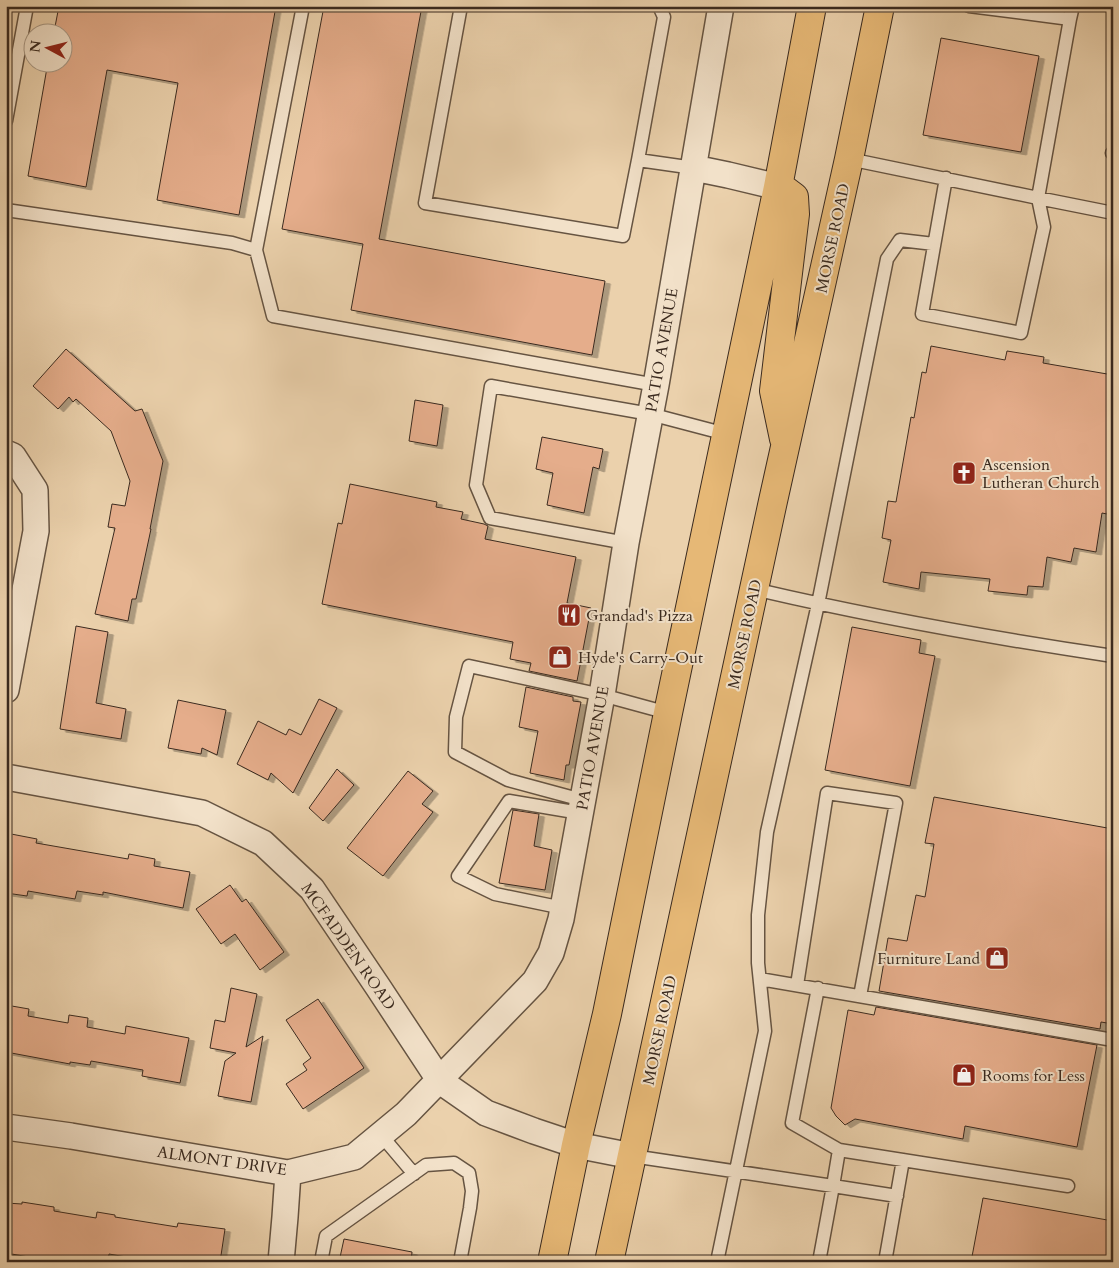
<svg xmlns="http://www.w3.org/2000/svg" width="1119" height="1268" font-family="Cardo,serif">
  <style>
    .building { fill: #e5ad8b; stroke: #3a2a1f; filter: url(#shadow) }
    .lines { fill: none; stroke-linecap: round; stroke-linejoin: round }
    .lane-casing { stroke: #665442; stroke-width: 15 }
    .street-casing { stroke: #665442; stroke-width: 28 }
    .primary-casing { stroke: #3a2a1f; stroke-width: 30 }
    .lane { stroke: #f2e1c9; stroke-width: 12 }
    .street { stroke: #f2e1c9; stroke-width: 25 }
    .primary { stroke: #e6b876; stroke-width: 28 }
    .labels { text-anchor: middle; stroke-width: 4; stroke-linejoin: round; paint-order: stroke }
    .street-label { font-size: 16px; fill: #3a2a1f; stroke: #f2e1c9 }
    .poi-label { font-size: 16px; fill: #3a2a1f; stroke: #f2e1c9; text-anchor: start }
  </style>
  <defs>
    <filter id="shadow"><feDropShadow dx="5.5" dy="3" stdDeviation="0" flood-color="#0004"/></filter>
  </defs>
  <rect width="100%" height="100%" fill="#ebd1ac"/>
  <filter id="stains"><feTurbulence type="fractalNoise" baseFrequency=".004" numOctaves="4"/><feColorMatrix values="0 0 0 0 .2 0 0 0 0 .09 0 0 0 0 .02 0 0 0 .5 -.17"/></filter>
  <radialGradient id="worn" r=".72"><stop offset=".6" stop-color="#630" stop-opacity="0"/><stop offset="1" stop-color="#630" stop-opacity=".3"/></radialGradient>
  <path class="building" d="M59,6H276L239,215L157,200L178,83L107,70L86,187L28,176L48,62H62V32H54Z
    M324,6H422L379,239L605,281L592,355L351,310L363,244L282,229Z
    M941,38L1039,56L1021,152L923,135Z
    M931,346L1005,360L1007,351L1044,357L1043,363L1113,375V481L1107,514L1102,513L1096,552L1074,548L1071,562L1047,557L1043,587L1028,586L1027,595L988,591L990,579L921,572L919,589L883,582L891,540L882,538L888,501L896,502L911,417L914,418L922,372L926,373Z
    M66,349L135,411L142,409L163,461L150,529H151L136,599H132L128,621L95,614L115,528L108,527L112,504L125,506L130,481L111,431L76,399L73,402L69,397L58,409L33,386Z
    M415,400L443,405L437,446L409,441Z
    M542,437L603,449L599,469L593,467L584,513L547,505L553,473L536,469Z
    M350,484L437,502L436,507L463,512L461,519L484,524L488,526L485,539L576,557L567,603L591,608L577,681L529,671L531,663L510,659L513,642L322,604L338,523L342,524Z
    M76,626L108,632L96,703L126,709L121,739L60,729Z
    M852,627L921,640L919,653L935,656L910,786L825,770Z
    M526,687L573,697V701L581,702L569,765H566L564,780L530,773L538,731L519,727Z
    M319,699L337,708L293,793L271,773L268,780L237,764L258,721L286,735L289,729L301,735Z
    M178,700L226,710L217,755L202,748L201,754L168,748Z
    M337,769L354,785L323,821L309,808Z
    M408,771L433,791L422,804L433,812L383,876L347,848Z
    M934,797L1113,829V1024L1101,1022L1100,1029L879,991L888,938L907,941L916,895L925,897L934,844L925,843Z
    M513,810L539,814L534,846L552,850L545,890L499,883Z
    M6,833L37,839L36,843L128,859L129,854L155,859L154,866L190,872L183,908L103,892V895L77,891L75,899L28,891L27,896L6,893Z
    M230,885L242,902L246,899L284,952L260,970L235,934L221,944L196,909Z
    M231,988L257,994L246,1047L263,1036L251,1102L218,1096L225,1061L236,1053L210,1048L215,1020L225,1022Z
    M318,999L364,1068L303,1109L286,1084L307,1070L303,1064L311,1058L286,1020Z
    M6,1005L29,1009L28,1016L68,1023L69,1015L88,1018L87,1027L125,1034L126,1026L189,1038L180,1083L142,1076L143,1070L91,1061L90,1065L70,1062V1064L6,1052Z
    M876,1007L1097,1045L1077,1147L965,1126L963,1139L855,1119L845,1125L836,1116L831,1108L848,1010L874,1015Z
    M983,1198L1113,1221V1262H971Z
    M22,1202L54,1207V1211L96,1218L97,1212L115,1215V1217L177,1227L178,1223L225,1229L220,1262H155L109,1254L108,1262L77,1257L76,1262H57L6,1253V1203L22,1204Z
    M344,1239L412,1252L411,1262H339Z"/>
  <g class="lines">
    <g class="lane-casing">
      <path id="lane" d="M461,6L425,203L623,236L638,160L694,168
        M969,6L1070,19L1073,6
        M6,121L27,6
        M1112,153H1113
        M849,159L1038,198L1070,19
        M638,160L664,17L659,6
        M946,178L922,314L1021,333L1044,227L1038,198L1113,213
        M6,210L232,243L256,250L303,6
        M256,250L273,316L656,385
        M626,543L490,518L476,485L491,386L650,414L726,434
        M754,589C873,617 992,638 1113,656
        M582,800L508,780L455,752L456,717L469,666L602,695L668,713
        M563,908L495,894L458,876L509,801L580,813
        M760,979L1113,1040
        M797,985L827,793L896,803L860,996
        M818,988L792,1123L839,1150L833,1186L897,1196
        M381,1135L414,1174
        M839,1150L1068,1186
        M632,1156L833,1186L819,1262
        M321,1262L326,1236L426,1165L454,1163L469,1173L472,1191L470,1208L460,1262
        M717,1262L765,1031L758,963V915L767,832L818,604L887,259L900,240L934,244
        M885,1262L903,1160"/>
    </g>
    <g class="street-casing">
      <path id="street" d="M694,168L728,175L778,187
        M6,453L13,456L35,490L36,531L6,690
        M6,777L202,813L263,843L312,889L378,987L440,1081L486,1113L534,1131L576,1145L632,1156
        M6,1127L71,1136L288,1173L354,1157L406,1114L535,981L551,953L561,919L602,695L626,543L656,385L721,6
        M281,1262L285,1217L288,1173"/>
    </g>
    <g class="primary-casing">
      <path id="primary" d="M778,187L786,191L794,197L795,214L774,391L784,439
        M552,1262L576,1145L607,1014L668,713L778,187L812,6
        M609,1262L773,501L849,159L880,6"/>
    </g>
    <use href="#lane" class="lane"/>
    <use href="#street" class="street"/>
    <use href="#primary" class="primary"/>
  </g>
  <defs>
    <g id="church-square" transform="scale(1.25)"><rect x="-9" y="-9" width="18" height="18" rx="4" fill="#8f2418" stroke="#f2e1c9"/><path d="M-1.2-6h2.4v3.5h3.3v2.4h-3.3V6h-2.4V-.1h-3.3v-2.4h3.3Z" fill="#fff"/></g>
    <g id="restaurant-square" transform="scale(1.25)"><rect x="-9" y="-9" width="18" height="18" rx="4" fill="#8f2418" stroke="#f2e1c9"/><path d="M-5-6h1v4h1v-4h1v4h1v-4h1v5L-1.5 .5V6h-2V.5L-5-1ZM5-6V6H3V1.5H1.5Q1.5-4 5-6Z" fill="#fff"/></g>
    <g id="shop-square" transform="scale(1.25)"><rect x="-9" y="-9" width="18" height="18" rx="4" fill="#8f2418" stroke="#f2e1c9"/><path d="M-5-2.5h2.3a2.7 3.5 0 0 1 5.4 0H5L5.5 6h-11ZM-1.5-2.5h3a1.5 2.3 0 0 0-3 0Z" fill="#fff"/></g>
  </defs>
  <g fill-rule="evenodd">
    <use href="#church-square" x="964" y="473"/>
    <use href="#restaurant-square" x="569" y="615"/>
    <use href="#shop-square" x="560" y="657"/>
    <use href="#shop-square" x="997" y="958"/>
    <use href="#shop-square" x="964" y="1075"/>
  </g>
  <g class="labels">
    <g class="street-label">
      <text transform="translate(832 238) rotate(-78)" y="6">MORSE ROAD</text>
      <text transform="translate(661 350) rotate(-80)" y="6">PATIO AVENUE</text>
      <text transform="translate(744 634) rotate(-78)" y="6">MORSE ROAD</text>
      <text transform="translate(592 748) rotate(-80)" y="6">PATIO AVENUE</text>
      <text transform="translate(349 946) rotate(55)" y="6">MCFADDEN ROAD</text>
      <text transform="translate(659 1030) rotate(-78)" y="6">MORSE ROAD</text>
      <text transform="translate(222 1160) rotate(8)" y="6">ALMONT DRIVE</text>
    </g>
    <g class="poi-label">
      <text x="982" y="470">Ascension<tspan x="982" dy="18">Lutheran Church</tspan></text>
      <text x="586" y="621">Grandad's Pizza</text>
      <text x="578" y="663">Hyde's Carry-Out</text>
      <text x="980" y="964" text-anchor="end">Furniture Land</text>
      <text x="982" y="1081">Rooms for Less</text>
    </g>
  </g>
  <rect width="1119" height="1268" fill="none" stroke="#ebd1ac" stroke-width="25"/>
  <rect x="8" y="8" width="1104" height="1253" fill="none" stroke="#3a2a1f" stroke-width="2.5"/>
  <rect x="12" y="12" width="1094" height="1243" fill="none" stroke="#3a2a1f"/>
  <g transform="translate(48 48) rotate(277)"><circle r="24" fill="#f2e1c9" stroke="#a89885"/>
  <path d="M0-4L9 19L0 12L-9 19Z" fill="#8f2418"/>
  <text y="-8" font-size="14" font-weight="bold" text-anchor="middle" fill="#3a2a1f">N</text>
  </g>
  <rect width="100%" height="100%" filter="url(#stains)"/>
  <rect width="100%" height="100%" fill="url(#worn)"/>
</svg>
